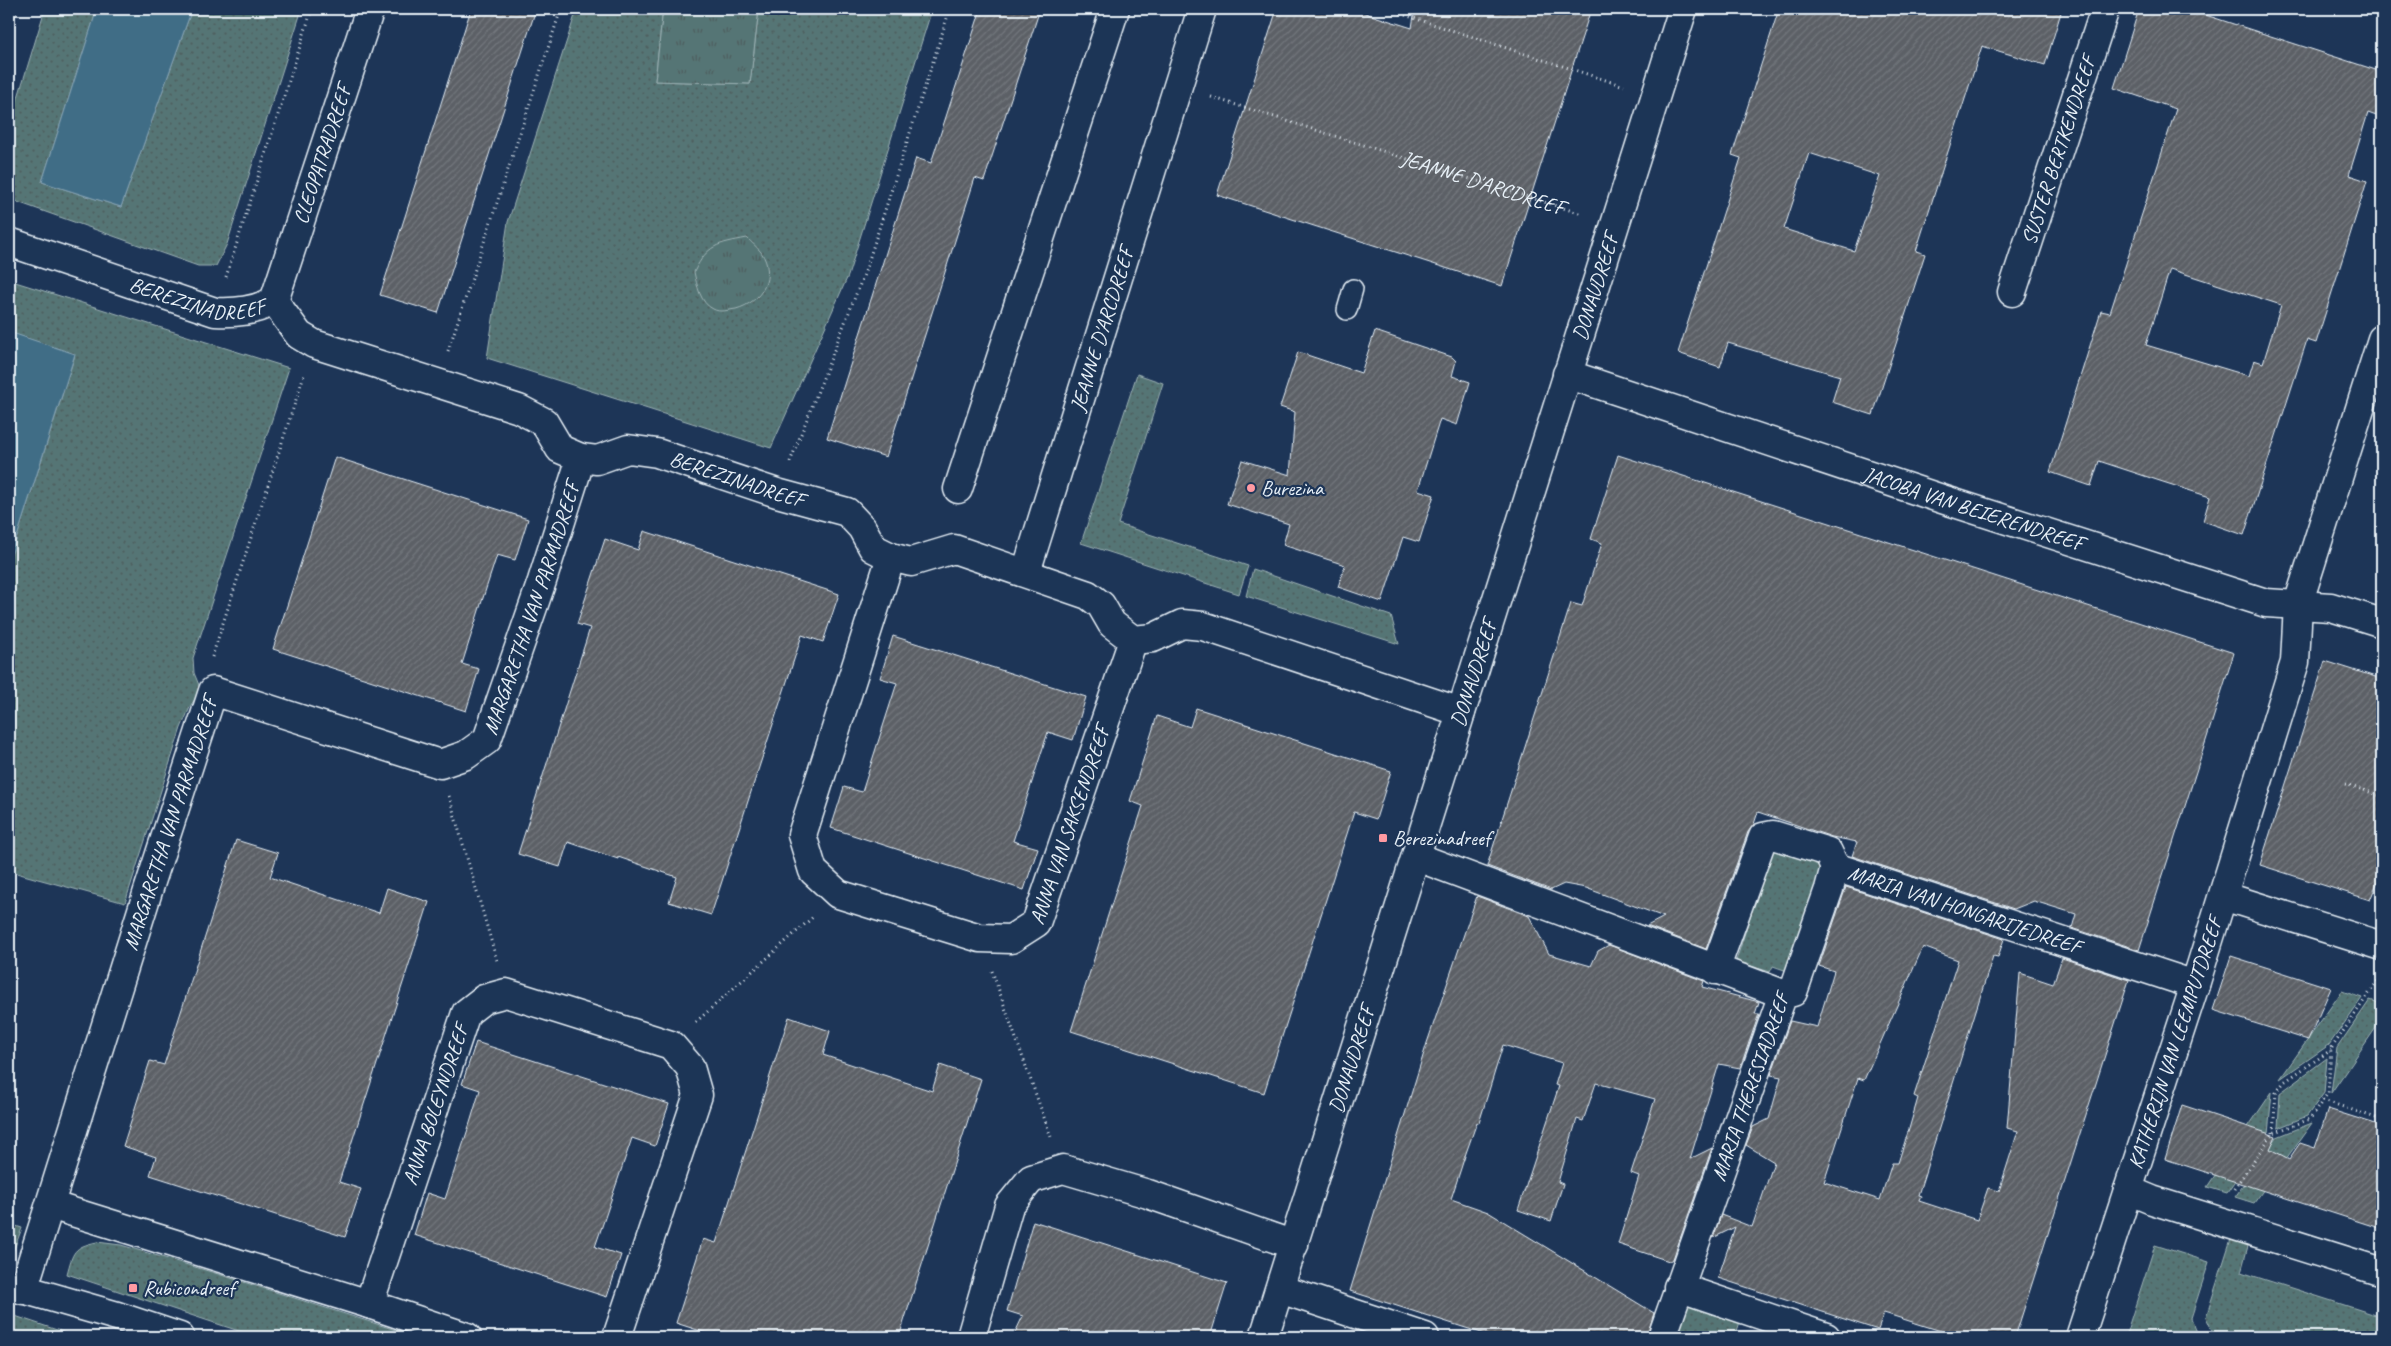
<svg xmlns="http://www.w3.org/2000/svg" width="2391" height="1346" font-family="Caveat,sans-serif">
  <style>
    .grass { fill: url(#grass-dots); stroke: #9eb3b6 }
    .park { fill: url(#park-tufts); stroke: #9eb3b6 }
    .water { fill: #416d86; stroke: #84a2b4 }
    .building { fill: url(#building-hatch); stroke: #e8f1f8; fill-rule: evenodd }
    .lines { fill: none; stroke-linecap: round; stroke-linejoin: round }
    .service-casing { stroke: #e8f1f8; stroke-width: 22 }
    .minor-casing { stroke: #e8f1f8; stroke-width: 31 }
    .tertiary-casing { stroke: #e8f1f8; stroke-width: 31 }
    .path { stroke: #e8f1f8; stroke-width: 3; stroke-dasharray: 1 4; stroke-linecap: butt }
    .service { stroke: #1d3557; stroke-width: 19 }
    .minor { stroke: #1d3557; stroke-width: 28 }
    .tertiary { stroke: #1d3557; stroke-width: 28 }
    .poi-dot { fill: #ff9aa2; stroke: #1d3557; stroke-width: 2 }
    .labels { text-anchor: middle; stroke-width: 4.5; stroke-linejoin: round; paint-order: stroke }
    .street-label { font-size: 21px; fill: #e8f1f8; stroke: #1d3557 }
    .poi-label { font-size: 21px; fill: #e8f1f8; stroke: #1d3557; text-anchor: start }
  </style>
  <defs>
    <pattern id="grass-dots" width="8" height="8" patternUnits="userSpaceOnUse" patternTransform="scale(1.25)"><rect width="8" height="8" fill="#557574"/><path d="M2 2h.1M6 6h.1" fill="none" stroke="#4e5e5f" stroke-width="1.8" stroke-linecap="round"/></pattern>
    <pattern id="park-tufts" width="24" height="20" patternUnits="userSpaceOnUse" patternTransform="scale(1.25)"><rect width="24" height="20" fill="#557574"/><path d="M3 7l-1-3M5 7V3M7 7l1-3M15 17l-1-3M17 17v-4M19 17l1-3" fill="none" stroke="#4e5e5f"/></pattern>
    <pattern id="building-hatch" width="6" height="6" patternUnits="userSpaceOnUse" patternTransform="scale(1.25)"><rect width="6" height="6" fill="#5c6066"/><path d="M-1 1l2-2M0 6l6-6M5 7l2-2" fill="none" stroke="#73777d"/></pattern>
  </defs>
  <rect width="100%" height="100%" fill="#1d3557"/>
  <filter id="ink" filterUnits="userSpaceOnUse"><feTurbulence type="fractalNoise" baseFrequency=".02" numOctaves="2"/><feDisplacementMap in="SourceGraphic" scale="10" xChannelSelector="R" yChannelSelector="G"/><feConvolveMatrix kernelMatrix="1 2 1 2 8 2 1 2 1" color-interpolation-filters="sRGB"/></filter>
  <g filter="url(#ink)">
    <path class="grass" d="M45,9H97L42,182L121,207L192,9H302L227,244L216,266H198L9,199V127Z
      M577,9H663L655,81L750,84L759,9H932L848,276L771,448L487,358L508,222Z
      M9,280L289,368L193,658L194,673L201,690L191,705L181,728L125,903L9,871V562L75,355L9,332Z
      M1137,374L1163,383L1118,524L1248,566L1239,594L1081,543Z
      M1253,569L1391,616L1399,644L1246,596Z
      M1772,848L1825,865L1790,972L1773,966L1770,972L1736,961Z
      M2342,991L2362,998L2329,1045L2280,1079Z
      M2370,1000L2382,1004V1019L2331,1093L2337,1048Z
      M2327,1058L2324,1093L2307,1116L2278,1128L2280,1093Z
      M2272,1092L2268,1134L2227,1193L2207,1187Z
      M2312,1123L2254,1203L2235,1197L2277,1137Z
      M9,1224L22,1228L11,1257H9Z
      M2231,1239L2246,1243L2248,1246L2241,1272L2382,1317V1337H2215L2206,1317Z
      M97,1242L121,1245L215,1273L418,1337H257L67,1274C73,1252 73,1247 97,1242Z
      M2155,1245L2209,1262L2191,1318L2199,1337H2125Z
      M1688,1302L1741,1319L1735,1337H1677Z
      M9,1314L78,1337H9Z"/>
    <path class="park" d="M663,9H759L750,84L655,81Z
      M747,238C751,242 757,247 761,252C777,276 762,302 736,309C728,310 720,313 713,309C700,303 697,285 694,272C708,244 717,244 747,238Z"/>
    <path class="water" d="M97,9H192L121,207L42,182Z
      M9,332L75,354L9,562Z"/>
    <path class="building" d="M471,9H536L438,313L380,295Z
      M981,9H1040L984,181L975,178L886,457L827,438L916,158L931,163Z
      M1277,9H1352L1412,28L1415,9H1591L1502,286L1217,195Z
      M1779,9H2062L2045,65L1982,46L1916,251L1925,254L1873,415L1832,402L1840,376L1728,343L1720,367L1678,353L1741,158L1732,155ZM1809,153L1880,176L1854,251L1784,229Z
      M2139,9H2187L2382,72V118L2368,113L2349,175L2367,181L2316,343L2307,340L2244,535L2203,521L2210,497L2163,482L2099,461L2091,486L2050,472L2101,311L2110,313L2176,109L2114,88ZM2170,269L2281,305L2263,363L2254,360L2249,376L2146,345Z
      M1375,331L1452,357L1456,361L1452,376L1470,382L1457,425L1440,419L1418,490L1434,495L1419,542L1403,537L1382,602L1338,587L1345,565L1283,545L1289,524L1227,504L1242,460L1290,475L1295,412L1280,407L1298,352L1361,373Z
      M1618,455L2234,653L2139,950L2072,928L2076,914L2034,901L2014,909L1852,856L1857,842L1832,837L1758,812L1754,824L1748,832L1706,949L1647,926L1664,917L1586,888L1564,884L1551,890L1487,866L1571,603L1582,606L1602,543L1591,539Z
      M335,457L528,519L515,560L497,555L482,601L462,664L479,669L466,711L273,649Z
      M644,531L839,594L823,642L802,635L711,915L669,902L677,877L618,857V859L568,842L560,867L518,854L590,628L577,624L605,539L638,550Z
      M893,636L1086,697L1073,740L1048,732L1013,841L1038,848L1024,890L831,828L844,787L862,792L897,683L880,678Z
      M2325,661L2382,679V871L2370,900L2260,865Z
      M1196,708L1391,771L1376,819L1354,812L1264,1093L1071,1031L1143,806L1130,801L1157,716L1190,727Z
      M236,840L278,853L270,877L379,913L387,888L429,902L339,1182L361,1189L345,1237L150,1175L156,1157L123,1146L150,1061L164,1065Z
      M1846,887L2004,939L1998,957L1993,956L1918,1195L1921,1196L1919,1201L1977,1220L1988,1188L1999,1191L2018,1131L2007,1128L2020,973L2053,984L2062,958L2129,980L2015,1337H1940L1941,1331L1884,1313L1878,1330L1718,1278L1735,1227L1713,1238L1721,1215L1752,1227L1774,1162L1746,1145L1753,1127L1769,1119L1781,1077L1771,1075L1790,1021L1817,1027L1834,971L1819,966ZM1923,947L1958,960L1914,1096L1918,1098L1909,1129L1898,1163H1892L1880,1200L1824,1182L1858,1078L1864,1080Z
      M1477,896L1529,916L1549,954L1591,966L1598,951L1609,945L1704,981L1702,987L1759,1002L1755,1014H1759L1740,1068L1719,1064L1690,1159L1712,1148L1673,1259L1669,1261L1618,1244L1639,1176L1631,1173L1655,1099L1596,1083L1583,1121L1577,1119L1558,1182L1563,1184L1551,1221L1518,1210L1559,1086L1555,1085L1562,1063L1503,1045L1479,1123L1477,1122L1466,1153L1451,1199L1488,1212L1654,1313L1647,1337H1494L1350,1291L1427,1043Z
      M2231,956L2331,988L2308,1040L2213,1010Z
      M789,1017L830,1031L823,1055L932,1091L940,1065L981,1079L899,1337H719L676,1323L703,1239L716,1243Z
      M476,1042L669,1104L655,1146L632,1138L595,1247L621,1255L607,1297L414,1235L427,1193L445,1199L470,1123L480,1090L462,1084Z
      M2182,1105L2276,1136L2270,1149L2289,1159L2300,1143L2315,1148L2328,1109L2382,1126V1229L2165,1159Z
      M1033,1221L1227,1283L1210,1337H1013L1023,1316L1007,1311Z"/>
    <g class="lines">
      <g class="service-casing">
        <path id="service" d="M1347,310L1353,289"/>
      </g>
      <g class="minor-casing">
        <g id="minor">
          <path id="s2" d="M9,242L215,312C237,313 254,311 274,301L299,335L314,344L519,409L544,422L560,449L581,458L597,460L628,449L657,453L777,493L847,512L862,528L873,548L891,557L911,562L954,549L1088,595L1101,605L1112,624L1133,640L1153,638L1182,624L1203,626L1461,712"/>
          <path id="s3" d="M2012,292L2105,9"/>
          <path id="s4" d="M274,301L370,9"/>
          <path d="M2382,339L2298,604L2295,662L2195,985L2128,1190L2152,1200L2382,1272"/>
          <path id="s5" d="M1567,374L1942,499L2266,603L2331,607L2382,623"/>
          <path d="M958,489L1115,9"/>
          <path id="s6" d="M891,557L802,835L813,871L838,894L980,938L1011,939L1036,923L1133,640"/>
          <path id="s7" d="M1026,572L1202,9"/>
          <path d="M1417,857L1783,994"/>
          <path d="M2223,896L2382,946"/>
          <path id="s8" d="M1715,970L1763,837L1773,835L1828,852L1835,867L2195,985"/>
          <path d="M50,1205L369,1304L467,1337"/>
          <path d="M1678,1287L1826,1337"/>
          <path d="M1280,1289L1425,1337"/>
          <path id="s9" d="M23,1290L148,891L213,691L440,764L466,755L487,740L542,581L581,458"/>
          <path id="s10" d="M369,1304L466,1013L484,999L506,993L671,1045L690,1067L698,1095L617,1337"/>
          <path d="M971,1337L1009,1206L1031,1179L1063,1169L1148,1194L1294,1245"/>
          <path id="s11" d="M1264,1337L1683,9"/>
          <path id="s12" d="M1662,1337L1783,994L1793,992L1829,889L1835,867"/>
          <path d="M2080,1337L2128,1190"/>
        </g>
      </g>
      <g class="tertiary-casing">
        <path id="tertiary" d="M9,1285L117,1316L180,1337"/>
      </g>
      <g class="path">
        <path d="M1386,9L1624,86"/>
        <path d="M9,33L16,9"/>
        <path id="s1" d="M1211,97L1582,214"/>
        <path d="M226,277L312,9"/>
        <path d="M448,351L561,9"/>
        <path d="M790,462L866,269L950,9"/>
        <path d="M212,657L304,375"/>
        <path d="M2345,784L2382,796"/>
        <path d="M449,796L497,961"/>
        <path d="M992,971L1051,1137"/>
        <path d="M696,1022L814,916"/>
        <path d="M2323,1100L2382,1120"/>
        <path d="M2273,1133L2276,1093L2284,1082L2331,1050"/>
        <path d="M2234,1189L2273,1133L2310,1119L2323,1100L2328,1093L2331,1049L2379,979"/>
        <path d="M9,1334L13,1321"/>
      </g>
      <use href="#service" class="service"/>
      <use href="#minor" class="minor"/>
      <use href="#tertiary" class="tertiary"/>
    </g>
  </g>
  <g class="poi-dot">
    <circle cx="1251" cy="488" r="5"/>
    <rect x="1378" y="833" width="10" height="10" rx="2.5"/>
    <rect x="128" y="1283" width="10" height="10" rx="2.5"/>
  </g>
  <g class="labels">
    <g class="street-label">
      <text dy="7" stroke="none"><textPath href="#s3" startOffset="149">SUSTER BERTKENDREEF</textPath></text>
      <text dy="7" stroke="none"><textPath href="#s4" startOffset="154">CLEOPATRADREEF</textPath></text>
      <text dy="7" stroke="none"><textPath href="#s1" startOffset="285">JEANNE D'ARCDREEF</textPath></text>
      <text dy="7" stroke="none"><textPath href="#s11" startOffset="1101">DONAUDREEF</textPath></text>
      <text dy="7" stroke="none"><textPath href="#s2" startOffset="198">BEREZINADREEF</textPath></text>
      <text dy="7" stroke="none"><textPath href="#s7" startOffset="254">JEANNE D'ARCDREEF</textPath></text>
      <text dy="7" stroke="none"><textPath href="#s2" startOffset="798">BEREZINADREEF</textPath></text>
      <text dy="7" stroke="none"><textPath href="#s5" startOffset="428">JACOBA VAN BEIERENDREEF</textPath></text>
      <text dy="7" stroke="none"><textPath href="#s9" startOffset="1059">MARGARETHA VAN PARMADREEF</textPath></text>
      <text dy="7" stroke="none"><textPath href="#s11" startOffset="696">DONAUDREEF</textPath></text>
      <text dy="7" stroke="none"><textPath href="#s6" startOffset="676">ANNA VAN SAKSENDREEF</textPath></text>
      <text dy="7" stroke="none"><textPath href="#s9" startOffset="489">MARGARETHA VAN PARMADREEF</textPath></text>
      <text dy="7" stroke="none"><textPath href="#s8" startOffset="362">MARIA VAN HONGARIJEDREEF</textPath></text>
      <text transform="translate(2175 1043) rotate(-72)" y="7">KATHERIJN VAN LEEMPUTDREEF</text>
      <text dy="7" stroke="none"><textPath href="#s11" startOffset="291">DONAUDREEF</textPath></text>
      <text dy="7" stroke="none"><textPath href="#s12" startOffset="265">MARIA THERESIADREEF</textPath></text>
      <text dy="7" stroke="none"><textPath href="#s10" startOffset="210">ANNA BOLEYNDREEF</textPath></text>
    </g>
    <g class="poi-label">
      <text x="1261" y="495">Burezina</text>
      <text x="1393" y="845">Berezinadreef</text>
      <text x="143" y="1295">Rubicondreef</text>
    </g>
  </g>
  <rect width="2391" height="1346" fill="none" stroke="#1d3557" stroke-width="30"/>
  <rect x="15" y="15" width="2361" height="1316" fill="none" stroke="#e8f1f8" stroke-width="2" filter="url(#ink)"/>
</svg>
